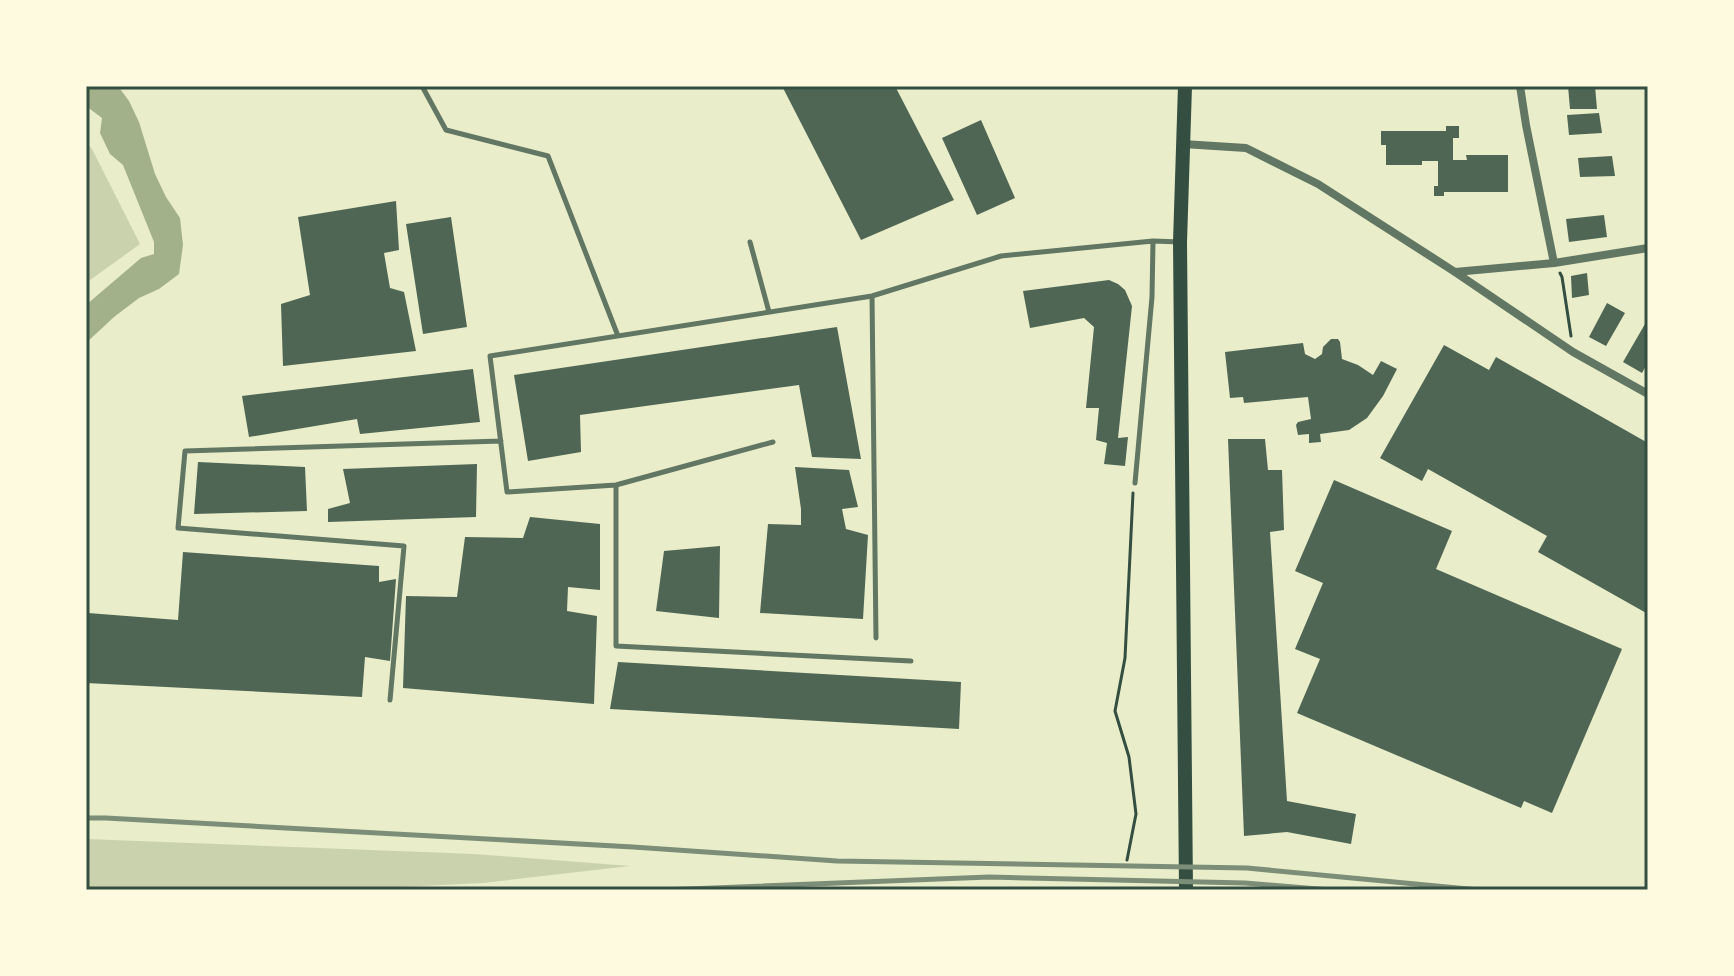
<svg xmlns="http://www.w3.org/2000/svg" width="1734" height="976" font-family="Rubik,sans-serif">
  <style>
    .green { fill: #cad2ad }
    .water { fill: #a3b18a }
    .building { fill: #4f6655 }
    .lines { fill: none; stroke-linecap: round; stroke-linejoin: round }
    .path { stroke: #344e41; stroke-width: 3 }
    .service { stroke: #617663; stroke-width: 5 }
    .minor { stroke: #617663; stroke-width: 8 }
    .primary { stroke: #344e41; stroke-width: 14 }
    .rail { stroke: #7c8e77; stroke-width: 5 }
    .neatline { fill: none; stroke: #344e41; stroke-width: 3 }
  </style>
  <rect width="100%" height="100%" fill="#e9edc9"/>
  <path class="green" d="M86,142L92,149L140,244L86,283Z
    M86,839L474,854L630,866L483,883L340,890H86Z"/>
  <path class="water" d="M86,86H118L129,101L139,122L155,174L166,197L180,218L183,245L179,274L159,289L139,298L114,317L86,343V305L141,258L154,254V242L123,165L110,154L100,133L102,118L86,106Z"/>
  <path class="building" d="M782,86H895L954,200L861,240Z
    M1568,86H1595L1597,109H1570Z
    M1599,113L1602,133L1569,135L1567,115Z
    M981,120L1015,198L977,215L942,138Z
    M1446,126H1459V138H1453V160H1467L1466,155H1508V192H1444V196H1434V186H1438V161H1422V165H1386V145H1381V131H1446Z
    M1612,156L1615,176L1580,177L1578,158Z
    M396,201L399,250L384,253L390,288L404,292L416,351L283,366L281,304L310,295L298,217Z
    M1604,215L1607,237L1569,242L1566,219Z
    M451,217L467,327L423,334L406,224Z
    M1587,273L1589,295L1572,298L1571,276Z
    M1109,280L1118,284L1125,290L1132,306L1118,438L1128,437L1125,466L1104,464L1107,443L1096,440L1099,408H1086L1094,327L1084,318L1030,328L1023,291Z
    M1607,303L1625,313L1606,346L1589,337Z
    M1645,324L1648,325V362L1642,373L1623,362Z
    M837,327L861,459L812,457L799,385L580,415L581,452L528,461L514,375Z
    M1331,339H1338L1340,342L1342,359L1358,365L1373,375L1381,361L1397,369L1383,396L1367,418L1349,430L1320,434L1321,442L1309,443V434L1298,435L1296,425L1298,422L1311,419L1308,397L1244,403L1243,397L1230,398L1225,352L1303,343L1305,354L1315,359L1322,354L1323,347Z
    M1444,345L1489,370L1496,357L1648,443V614L1538,552L1547,536L1428,469L1422,481L1380,458Z
    M473,369L480,422L360,434L357,419L249,437L242,396Z
    M1228,439H1265L1268,470H1282L1284,530L1270,532L1287,801L1356,814L1351,844L1287,832L1244,836Z
    M198,462L305,467L307,511L194,514Z
    M477,464L476,517L328,522V509L350,503L343,469Z
    M795,467L849,470L858,507L842,509L846,529L868,535L863,619L760,613L768,524L801,525V509Z
    M1334,480L1452,531L1436,569L1622,649L1552,813L1524,801L1521,808L1297,713L1320,659L1295,649L1323,583L1295,571Z
    M530,517L600,524V590L568,587L567,611L597,616L594,704L403,688L406,596L457,597L465,537L523,538Z
    M720,546L719,618L656,611L664,551Z
    M183,552L379,566V582L396,579L390,661L365,657L362,697L86,683L88,613L178,620Z
    M618,662L961,682L959,729L610,709Z"/>
  <g class="lines">
    <path class="path" d="M1560,273L1562,277L1571,336
      M1127,860L1136,814L1129,757L1115,711L1125,658L1133,493"/>
    <path class="service" d="M422,86L446,130L548,156L618,336
      M750,242L769,312
      M872,296L876,638
      M773,442L616,485L507,492L490,356L872,296L1001,256L1153,241L1180,242
      M1135,483L1152,297L1153,241
      M616,485V646L911,661
      M390,700L404,546L178,528L185,451L501,441"/>
    <path class="minor" d="M1520,86L1526,125L1554,263
      M1183,144L1246,148L1318,184L1455,272L1573,352L1648,394
      M1455,272L1554,263L1648,248"/>
    <path class="primary" d="M1185,86L1180,242L1186,890"/>
    <path class="rail" d="M86,818H106L633,847L837,861L1247,868L1479,890
      M662,890L989,877L1245,883L1330,890"/>
  </g>
  <rect width="1734" height="976" fill="none" stroke="#fefae0" stroke-width="176"/>
  <rect x="88" y="88" width="1558" height="800" class="neatline"/>
</svg>
